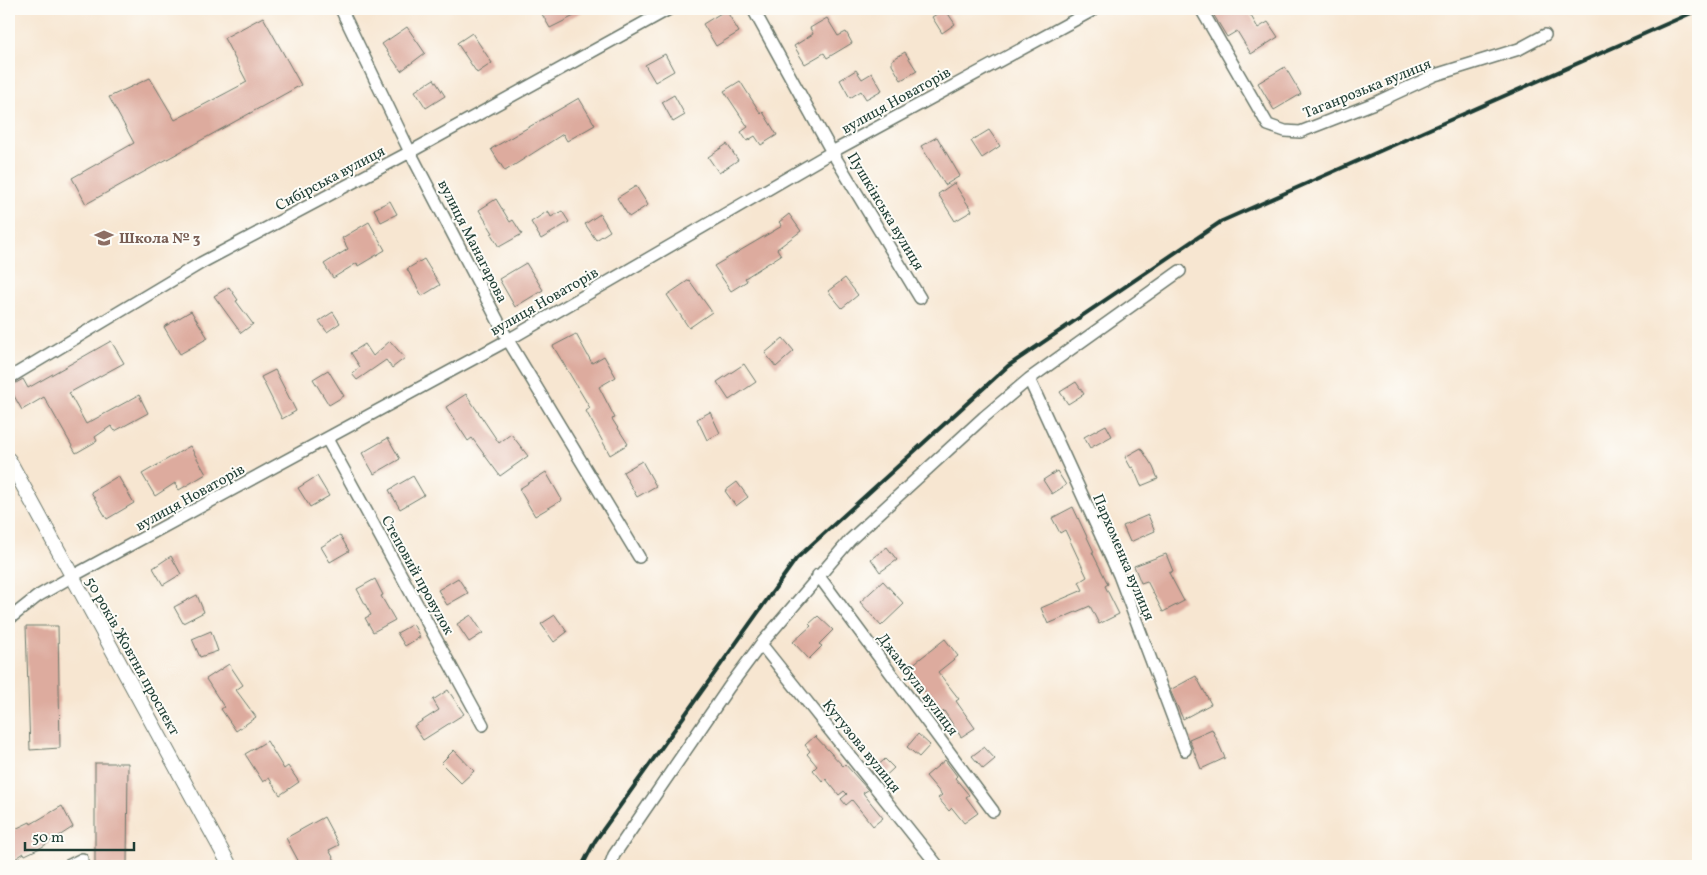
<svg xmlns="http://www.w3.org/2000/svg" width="1707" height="875" font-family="Vollkorn,serif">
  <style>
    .building { fill: #ddab9e }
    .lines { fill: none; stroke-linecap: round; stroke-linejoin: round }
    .minor-casing { stroke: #6b786b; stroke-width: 14 }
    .tertiary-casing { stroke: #6b786b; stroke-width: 16 }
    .minor { stroke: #fff; stroke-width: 11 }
    .tertiary { stroke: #fff; stroke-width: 14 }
    .rail { stroke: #1f3d34; stroke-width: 4 }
    .labels { text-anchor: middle; stroke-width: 4; stroke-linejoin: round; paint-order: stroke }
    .street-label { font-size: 15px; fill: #1f3d34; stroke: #fdfcf7 }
    .education-label { font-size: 15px; font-weight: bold; fill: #785e54; stroke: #fdfcf7; text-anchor: start }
  </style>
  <rect width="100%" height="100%" fill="#fdfcf7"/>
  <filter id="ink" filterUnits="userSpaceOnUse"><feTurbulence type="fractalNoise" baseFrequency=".02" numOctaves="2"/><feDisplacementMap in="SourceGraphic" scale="10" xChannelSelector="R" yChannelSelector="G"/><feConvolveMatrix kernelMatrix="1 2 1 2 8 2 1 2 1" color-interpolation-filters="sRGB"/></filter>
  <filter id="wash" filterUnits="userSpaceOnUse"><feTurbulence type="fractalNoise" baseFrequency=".0096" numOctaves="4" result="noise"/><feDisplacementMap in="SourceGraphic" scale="20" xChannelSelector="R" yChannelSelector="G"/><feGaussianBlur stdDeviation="1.12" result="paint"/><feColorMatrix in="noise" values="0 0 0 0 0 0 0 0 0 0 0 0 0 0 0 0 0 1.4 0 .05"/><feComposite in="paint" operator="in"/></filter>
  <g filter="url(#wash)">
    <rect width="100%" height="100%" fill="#f7e6d1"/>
    <g id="blocks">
      <path class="building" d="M539,9H588L550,28Z
        M945,9L955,24L942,33L932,17Z
        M1210,9H1247L1258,28L1268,22L1278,37L1251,54L1237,31L1227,37Z
        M726,10L739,32L716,46L703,24Z
        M263,17L301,85L86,204L72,178L134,143L109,97L150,78L175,120L247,82L224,38Z
        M827,18L838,36L846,32L852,43L827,58L824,53L805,64L794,46L813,34L810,28Z
        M407,27L425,53L401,71L382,44Z
        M472,33L492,63L477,73L457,43Z
        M905,52L917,71L901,80L892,65V60Z
        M665,54L674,71L655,82L645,65Z
        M1285,67L1301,94L1274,110L1258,83Z
        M856,70L862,79L872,73L882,90L866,99L861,91L850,98L840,80Z
        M434,79L445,96L426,108L415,91Z
        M740,81L761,114L763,112L777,135L761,145L755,136L747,141L741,132L748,127L724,91Z
        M674,95L685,115L673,122L662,102Z
        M579,98L595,125L567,141L563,134L505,171L491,149Z
        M989,130L1000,146L982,158L971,141Z
        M937,137L960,176L945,185L921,146Z
        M727,144L738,160L719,173L708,157Z
        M954,183L972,211L955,221L938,194Z
        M636,186L648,205L629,217L617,198Z
        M496,199L510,222L513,220L522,234L499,247L491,234L493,233L479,210Z
        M390,201L397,214L381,222L374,209Z
        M548,211L551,217L562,211L569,222L541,239L531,222Z
        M600,214L610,231L596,240L585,224Z
        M789,214L801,231L777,249L781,255L745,278L747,281L731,291L714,266L782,226L779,222Z
        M369,222L385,250L358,266L357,263L333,278L324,264L348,249L342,238Z
        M424,259L440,285L422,296L407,269Z
        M526,263L543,290L515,307L499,279Z
        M845,278L858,295L842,308L828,291Z
        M689,280L712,312L689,328L667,295Z
        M229,287L238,300L236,301L253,324L241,333L214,296Z
        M191,311L208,338L180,354L164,327Z
        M333,312L340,323L327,332L319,321Z
        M576,334L592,363L604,356L616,377L599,387L615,418L612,419L628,444L610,455L586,411L590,408L553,346Z
        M783,338L794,351L776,367L765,353Z
        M111,341L124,363L69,393L86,424L139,395L148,413L115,431L111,426L95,437L97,441L76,453L44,397L22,410L9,387L23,379L28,388Z
        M390,341L405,358L392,368L386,360L357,380L352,374L360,367L351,353L365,344L373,356Z
        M744,364L756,382L729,400L717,382Z
        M275,370L296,411L282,419L261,377Z
        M328,370L344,396L329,405L313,379Z
        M1076,382L1084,394L1068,404L1060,392Z
        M466,394L499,443L511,434L528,456L500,476L472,438L468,441L446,407Z
        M710,412L720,433L707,440L697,419Z
        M1106,425L1112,436L1090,448L1084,437Z
        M388,438L400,459L374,474L362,453Z
        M190,446L206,474L179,490L175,483L155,496L142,474Z
        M1141,448L1153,467L1158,479L1141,486L1133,467L1131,468L1125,457Z
        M642,461L656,486L637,497L623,472Z
        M1057,471L1066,485L1052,494L1043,480Z
        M546,472L562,500L535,516L519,489Z
        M118,476L134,503L107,519L91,492Z
        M317,476L329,496L310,507L298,488Z
        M413,476L424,495L400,509L389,490Z
        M737,482L748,497L736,506L725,491Z
        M1073,507L1094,552H1092L1108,584L1105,586L1119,614L1099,624L1090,606L1048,624L1041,608L1083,590L1079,582L1087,577L1065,530L1060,533L1052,518Z
        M1148,515L1155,531L1130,542L1123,526Z
        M340,535L349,551L330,562L321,547Z
        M887,547L897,560L880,572L871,559Z
        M1166,554L1173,571L1169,573L1184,601L1163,612L1147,581L1141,583L1134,566Z
        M171,556L181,574L163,585L153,568Z
        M458,578L468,593L447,605L438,590Z
        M375,579L383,595L381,596L395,620L373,632L365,618L371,615L357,589Z
        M883,581L904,604L881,626L860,602Z
        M197,595L204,612L183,623L174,607Z
        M471,615L483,633L469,642L457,624Z
        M555,615L567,632L554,642L541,624Z
        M818,616L833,630L819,644L822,646L809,659L793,642L811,626L809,624Z
        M413,624L420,637L405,646L397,633Z
        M26,626H58L60,748L30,750Z
        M211,631L218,651L200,657L192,639Z
        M945,639L958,656L938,672L959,699L956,701L975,728L961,737L944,711L942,713L907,669Z
        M229,664L243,685L236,690L256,717L236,731L221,709L224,707L206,679Z
        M1196,676L1211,704L1183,719L1170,690Z
        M448,690L464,714L423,740L414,726L439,710L433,700Z
        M1212,729L1225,758L1201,769L1189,739Z
        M918,734L930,745L919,757L907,747Z
        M815,736L843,766L845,764L868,790L863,793L883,818L873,826L852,800L846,805L841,799L847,794L844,791L839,795L826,779L823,782L813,770L817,766L807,754L810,751L805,745Z
        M267,741L284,769L288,766L299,782L280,795L269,778L263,782L245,754Z
        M984,747L995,759L983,769L972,756Z
        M454,750L474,771L461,783L441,763Z
        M885,759L894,768L880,781L872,771Z
        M945,760L957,776L955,778L969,795L966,797L978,813L964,823L952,808L949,811L938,798L942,795L926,776Z
        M95,763H128L127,866H95Z
        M62,806L73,827L42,847L25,855L24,853L9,863V832L30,822L31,824Z
        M324,817L339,845L329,850L338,866H301L286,838Z"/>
    </g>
  </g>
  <g filter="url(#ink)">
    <use href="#blocks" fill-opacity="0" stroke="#6b786b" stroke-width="1"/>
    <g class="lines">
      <g class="minor-casing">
        <path id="minor" d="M341,9L410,152L508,340L639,557
          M753,9L832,152L920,298
          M1201,9L1268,125L1285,131L1300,132L1377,102L1435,75L1519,49L1545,35
          M9,378L201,263L410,152L669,9
          M1029,379L1119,575L1185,750
          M327,439L483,725
          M818,575L993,811
          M9,619L38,596L71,577L508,340L832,152L1095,9
          M761,644L938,866
          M68,866L82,859
          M610,866L614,855L729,687L761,644L850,540L984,417L1029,379L1180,271"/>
      </g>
      <g class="tertiary-casing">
        <path id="tertiary" d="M9,460L230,866"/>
      </g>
      <use href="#minor" class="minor"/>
      <use href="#tertiary" class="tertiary"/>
      <path class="rail" d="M582,866L595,841L796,559L1008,366L1222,221L1698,10"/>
    </g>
  </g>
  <defs>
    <g id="school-bare" transform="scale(1.5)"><path d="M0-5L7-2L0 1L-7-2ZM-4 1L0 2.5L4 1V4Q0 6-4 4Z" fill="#8d6e63" stroke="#fdfcf7" stroke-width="2.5" paint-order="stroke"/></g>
  </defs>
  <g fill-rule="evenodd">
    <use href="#school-bare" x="104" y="238"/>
  </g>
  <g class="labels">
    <g class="street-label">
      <text transform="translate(1367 88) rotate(-22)" y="5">Таганрозька вулиця</text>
      <text transform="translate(896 100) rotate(-29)" y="5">вулиця Новаторів</text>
      <text transform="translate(330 178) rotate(-28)" y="5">Сибірська вулиця</text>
      <text transform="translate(886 211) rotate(59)" y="5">Пушкінська вулиця</text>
      <text transform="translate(473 241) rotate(63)" y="5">вулиця Манагарова</text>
      <text transform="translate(544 301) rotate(-30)" y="5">вулиця Новаторів</text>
      <text transform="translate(190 497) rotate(-29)" y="5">вулиця Новаторів</text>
      <text transform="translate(1124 557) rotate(67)" y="5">Пархоменка вулиця</text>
      <text transform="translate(418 575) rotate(61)" y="5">Степовий провулок</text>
      <text transform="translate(133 656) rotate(61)" y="5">50 років Жовтня проспект</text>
      <text transform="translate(918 684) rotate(53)" y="5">Джамбула вулиця</text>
      <text transform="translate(862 746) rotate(51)" y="5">Кутузова вулиця</text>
    </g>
    <g class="education-label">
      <text x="119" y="243">Школа № 3</text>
    </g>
  </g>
  <rect width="1707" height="875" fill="none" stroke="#fdfcf7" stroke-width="30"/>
  <path d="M25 842v8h109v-8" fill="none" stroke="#1f3d34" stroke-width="2.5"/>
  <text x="32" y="842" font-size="15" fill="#1f3d34" stroke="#fdfcf7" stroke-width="4" paint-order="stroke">50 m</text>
</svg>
